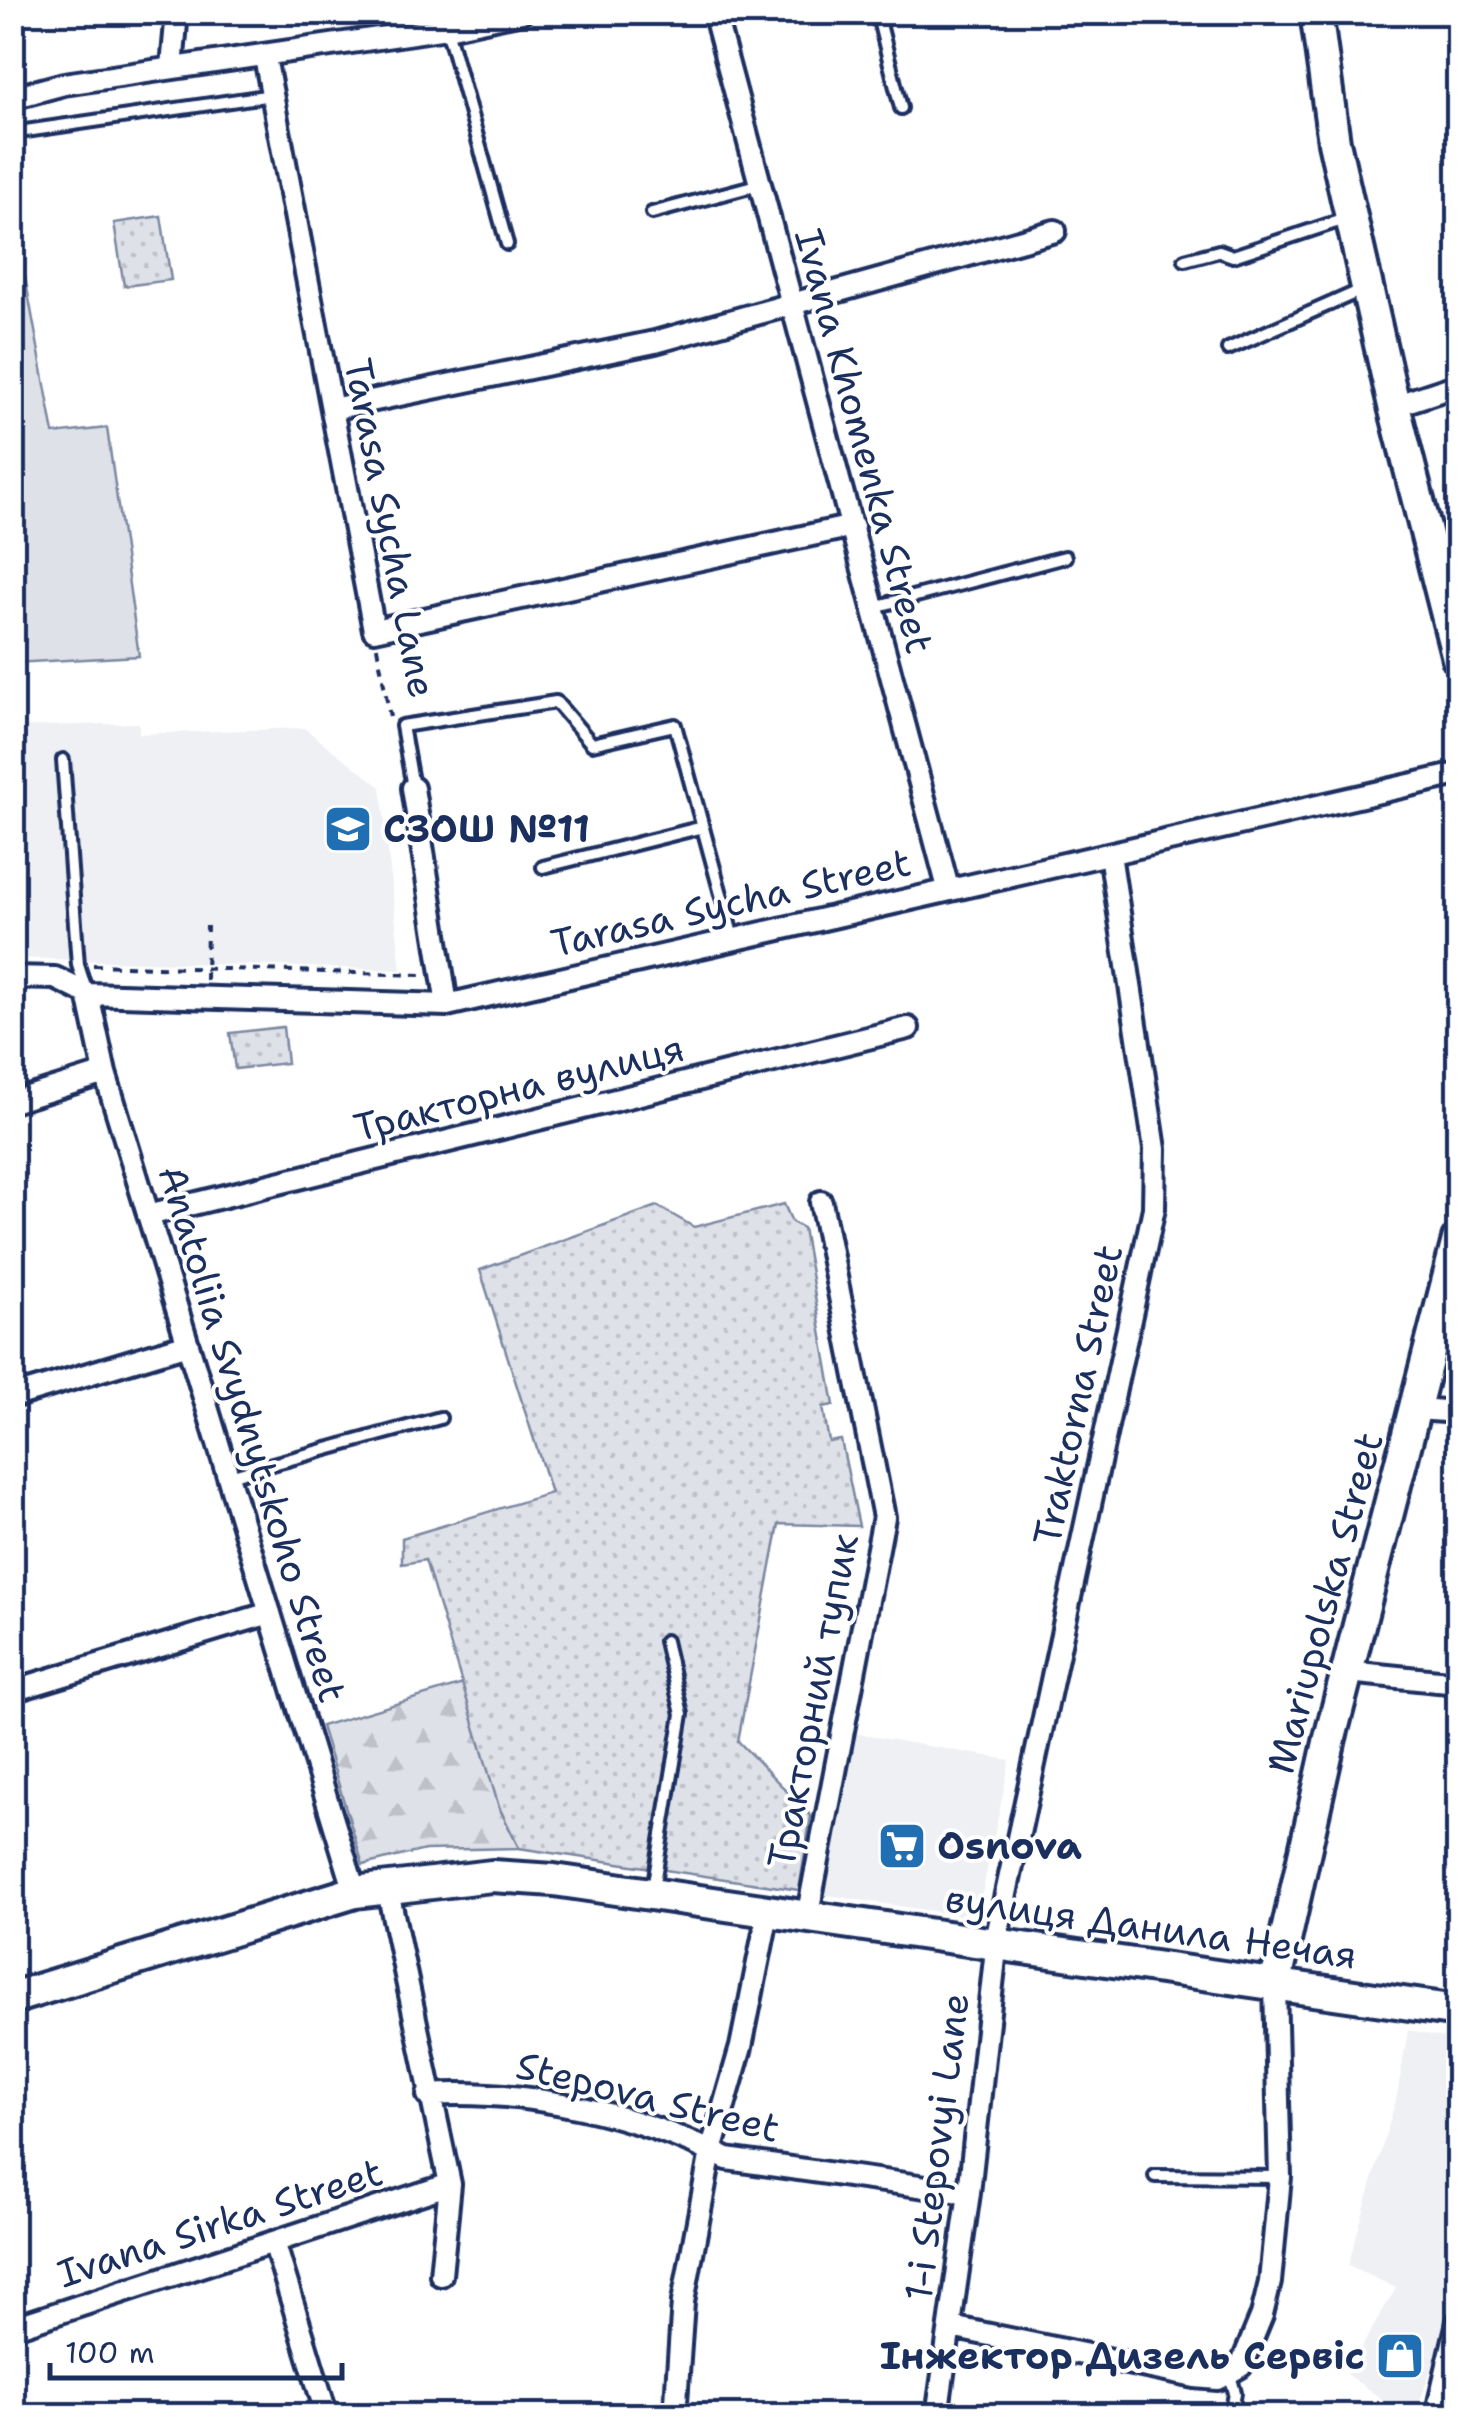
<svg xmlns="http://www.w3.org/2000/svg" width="1471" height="2428" font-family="'Shantell Sans',sans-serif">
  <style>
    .built { fill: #eff0f4 }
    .green { fill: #dee1e7; stroke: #7c88a2; stroke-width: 2.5 }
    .forest { fill: url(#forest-firs); stroke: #7c88a2; stroke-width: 2.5 }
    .park { fill: url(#park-dots); stroke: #7c88a2; stroke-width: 2.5 }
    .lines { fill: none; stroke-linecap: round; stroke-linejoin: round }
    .service-casing { stroke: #1b2f5e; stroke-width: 18 }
    .minor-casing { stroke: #1b2f5e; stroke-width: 28 }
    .secondary-casing { stroke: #1b2f5e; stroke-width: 38 }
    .path { stroke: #1b2f5e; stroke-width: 4; stroke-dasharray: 8 8; stroke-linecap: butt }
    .service { stroke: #fff; stroke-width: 10 }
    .minor { stroke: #fff; stroke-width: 20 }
    .secondary { stroke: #fff; stroke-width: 30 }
    .labels { text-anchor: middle; stroke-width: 8; stroke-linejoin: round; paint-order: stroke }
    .street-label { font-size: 38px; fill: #1b2f5e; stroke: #fff }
    .poi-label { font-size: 38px; font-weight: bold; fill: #1b2f5e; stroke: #fff; text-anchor: start }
  </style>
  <defs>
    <pattern id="forest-firs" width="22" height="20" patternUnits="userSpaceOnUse" patternTransform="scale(2.5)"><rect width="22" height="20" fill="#dee1e7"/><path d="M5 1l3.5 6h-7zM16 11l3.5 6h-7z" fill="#bec1c9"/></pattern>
    <pattern id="park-dots" width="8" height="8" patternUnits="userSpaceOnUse" patternTransform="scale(2.5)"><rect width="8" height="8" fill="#dee1e7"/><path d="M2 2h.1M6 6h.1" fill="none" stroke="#bec1c9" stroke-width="1.8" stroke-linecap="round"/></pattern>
  </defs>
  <rect width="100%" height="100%" fill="#fff"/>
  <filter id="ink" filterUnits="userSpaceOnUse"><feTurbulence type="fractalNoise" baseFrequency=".01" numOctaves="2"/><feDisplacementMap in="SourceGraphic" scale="20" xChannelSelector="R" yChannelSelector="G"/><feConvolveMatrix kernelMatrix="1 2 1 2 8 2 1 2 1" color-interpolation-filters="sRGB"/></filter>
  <g filter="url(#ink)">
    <path class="built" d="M139,723V734L304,728L381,787L401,970L13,958V727Z
      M852,1733L1010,1760L977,1918L820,1894Z
      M1408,2030L1458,2041V2257L1443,2335L1415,2416L1405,2415L1346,2374L1396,2288L1348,2265L1397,2096Z"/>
    <path class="green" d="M12,206L54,434L107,428L139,656L13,663Z"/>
    <path class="forest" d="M463,1684L499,1807L519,1848L425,1850L363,1865L321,1726Z"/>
    <path class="park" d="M161,216L171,280L124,286L114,223Z
      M283,1027L287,1063L235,1069L230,1033Z
      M784,1204L792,1222L803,1228L834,1405L823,1407L829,1442L841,1440L859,1526L779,1524L738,1741L811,1816L799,1890L519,1848L499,1807L425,1560L402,1564V1538L551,1493L480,1270L657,1206L694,1227Z"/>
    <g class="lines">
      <g class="service-casing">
        <path id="service" d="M877,12L901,108
          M447,29L507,244
          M12,133L272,95
          M652,213L757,185
          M1185,260L1219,251L1233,256L1345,219
          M1228,349L1366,288
          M874,607L1065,557
          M63,760L78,965L87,993
          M413,787L402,726L556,702L592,744L675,725L733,938
          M543,867L703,827
          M229,1476L440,1418
          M653,1889L682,1714L665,1641
          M1155,2176L1279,2177
          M1230,2375L1235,2393L1231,2416"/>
      </g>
      <g class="minor-casing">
        <path id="minor" d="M714,12L948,888
          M265,57L374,630L853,526
          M172,67L177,12
          M12,98L64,84L447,28L522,12
          M1394,406L1458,385
          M332,409L655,342L1055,231
          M413,788L447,1005
          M12,977L55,978L88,994L447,1005L1458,774
          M88,994L105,1073L355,1892
          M12,1102L105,1073
          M148,1215L908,1028
          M12,1397L188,1344
          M1417,1409L1458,1412
          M1348,1672L1458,1683
          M12,1691L270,1613
          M387,1886L450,2184L441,2275
          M807,1918L884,1517L821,1202
          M428,2095C529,2089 637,2114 727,2159L969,2193
          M275,2245L327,2416
          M951,2327L1195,2377L1218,2379L1241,2366L1262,2315L1270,2282L1280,2177L1275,1986
          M12,2328L450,2184
          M675,2416L683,2302L711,2151L741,2047L768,1913
          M937,2416L969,2193L998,1931L1154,1208L1155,1149L1110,854
          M1436,2416L1458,2322"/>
      </g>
      <g class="secondary-casing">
        <path id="secondary" d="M1316,12L1334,142L1394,406L1458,658
          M1275,1986L1330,1738L1458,1240
          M12,1998L355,1892L492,1876L554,1880L1458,2011"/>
      </g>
      <path class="path" d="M377,647L390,717
        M93,965L423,975
        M206,980L207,926"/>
      <use href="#service" class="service"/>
      <use href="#minor" class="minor"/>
      <use href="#secondary" class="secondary"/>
    </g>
  </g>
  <defs>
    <g id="school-square" transform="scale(2.5)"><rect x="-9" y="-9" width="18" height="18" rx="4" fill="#1f6fb2" stroke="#fff"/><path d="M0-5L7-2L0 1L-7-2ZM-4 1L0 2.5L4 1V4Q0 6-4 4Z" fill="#fff"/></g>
    <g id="supermarket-square" transform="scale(2.5)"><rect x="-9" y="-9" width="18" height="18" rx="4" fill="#1f6fb2" stroke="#fff"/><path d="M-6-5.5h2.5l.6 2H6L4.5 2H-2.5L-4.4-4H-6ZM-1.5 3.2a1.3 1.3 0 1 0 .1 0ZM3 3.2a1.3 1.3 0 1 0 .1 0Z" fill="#fff"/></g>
    <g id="shop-square" transform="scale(2.5)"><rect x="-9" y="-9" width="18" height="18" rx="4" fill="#1f6fb2" stroke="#fff"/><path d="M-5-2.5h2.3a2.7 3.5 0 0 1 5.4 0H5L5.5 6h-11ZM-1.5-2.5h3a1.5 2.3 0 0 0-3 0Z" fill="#fff"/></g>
  </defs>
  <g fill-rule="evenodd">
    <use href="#school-square" x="348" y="829"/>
    <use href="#supermarket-square" x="902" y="1846"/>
    <use href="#shop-square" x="1400" y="2356"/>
  </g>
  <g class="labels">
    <g class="street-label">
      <text transform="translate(864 441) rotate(75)" y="13">Ivana Khomenka Street</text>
      <text transform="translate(390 528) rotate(79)" y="13">Tarasa Sycha Lane</text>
      <text transform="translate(731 903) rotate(-13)" y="13">Tarasa Sycha Street</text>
      <text transform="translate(519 1088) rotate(-14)" y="13">Тракторна вулиця</text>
      <text transform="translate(1078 1395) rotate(-78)" y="13">Traktorna Street</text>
      <text transform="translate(252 1434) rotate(73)" y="13">Anatoliia Svydnytskoho Street</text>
      <text transform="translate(1325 1603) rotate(-75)" y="13">Mariupolska Street</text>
      <text transform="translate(813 1701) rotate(-79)" y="13">Тракторний тупик</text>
      <text transform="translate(1151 1927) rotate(8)" y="13">вулиця Данила Нечая</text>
      <text transform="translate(648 2097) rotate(14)" y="13">Stepova Street</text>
      <text transform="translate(937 2147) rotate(-83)" y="13">1-i Stepovyi Lane</text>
      <text transform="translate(220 2223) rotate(-18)" y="13">Ivana Sirka Street</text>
    </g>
    <g class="poi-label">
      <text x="383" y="842">СЗОШ №11</text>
      <text x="937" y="1859">Osnova</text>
      <text x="1365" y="2369" text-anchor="end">Інжектор Дизель Сервіс</text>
    </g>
  </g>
  <rect width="1471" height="2428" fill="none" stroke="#fff" stroke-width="50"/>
  <rect x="25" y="25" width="1421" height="2378" fill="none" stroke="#1b2f5e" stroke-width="4" filter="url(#ink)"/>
  <path d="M50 2363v15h292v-15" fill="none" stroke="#1b2f5e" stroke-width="5"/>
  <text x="65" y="2363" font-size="30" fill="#1b2f5e" stroke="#ffffff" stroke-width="8" paint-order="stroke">100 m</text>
</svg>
